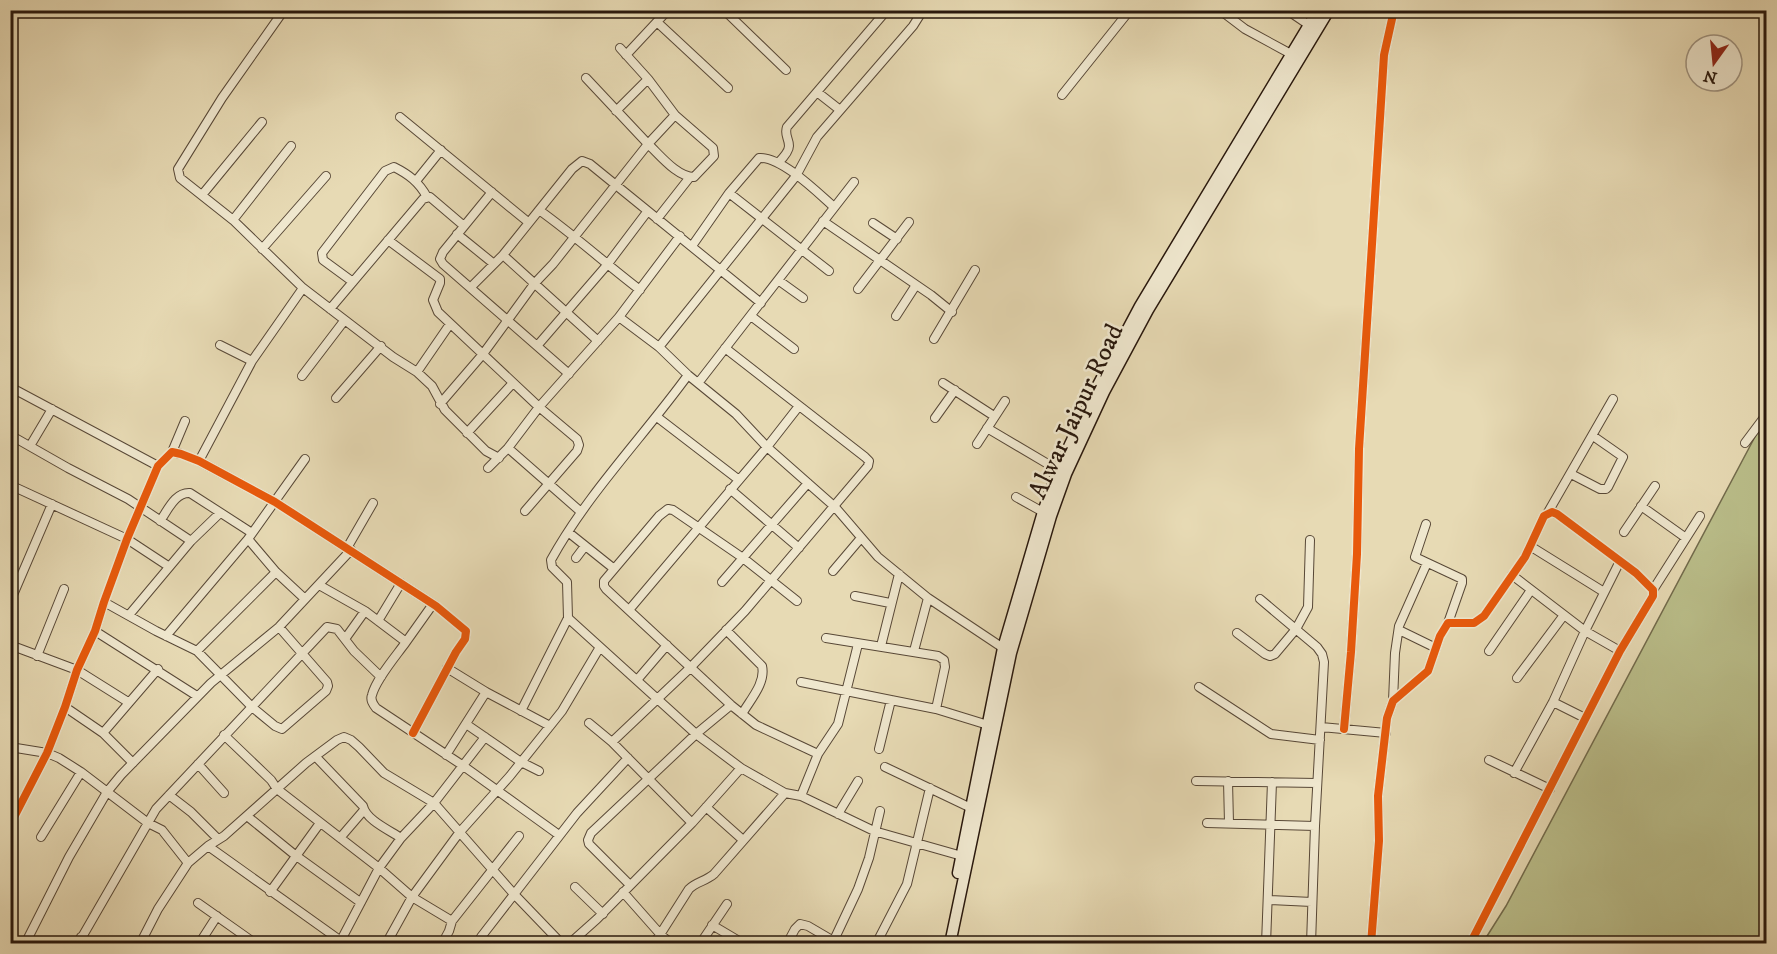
<svg xmlns="http://www.w3.org/2000/svg" width="1777" height="954" font-family="'IM FELL DW Pica',serif">
  <style>
    .green { fill: #babe8a; stroke: #726b4c; stroke-width: 1.5 }
    .lines { fill: none; stroke-linecap: round; stroke-linejoin: round }
    .street-casing { stroke: #584837; stroke-width: 10 }
    .secondary-casing { stroke: #29180d; stroke-width: 13 }
    .street { stroke: #efe7ce; stroke-width: 8 }
    .secondary { stroke: #efe7ce; stroke-width: 10 }
    .cycleway-casing { stroke: #efe7ce; stroke-width: 11 }
    .cycleway { stroke: #e8590c; stroke-width: 8 }
    .labels { text-anchor: middle; stroke-width: 5; stroke-linejoin: round; paint-order: stroke }
    .street-label { font-size: 26px; fill: #29180d; stroke: #efe7ce }
  </style>
  <rect width="100%" height="100%" fill="#e7dab4"/>
  <filter id="stains"><feTurbulence type="fractalNoise" baseFrequency=".00333" numOctaves="4"/><feColorMatrix values="0 0 0 0 .2 0 0 0 0 .09 0 0 0 0 .02 0 0 0 .5 -.17"/></filter>
  <radialGradient id="worn" r=".72"><stop offset=".6" stop-color="#630" stop-opacity="0"/><stop offset="1" stop-color="#630" stop-opacity=".3"/></radialGradient>
  <path class="green" d="M1766,416V943L1482,944L1506,906Z"/>
  <g class="lines">
    <g class="street-casing">
      <path id="street" d="M284,10L222,98L178,169L180,178L233,220L303,288L393,357L417,372L432,386L445,410L486,451L499,458
        M724,10L786,70
        M1220,10L1245,29L1291,54
        M1287,10L1309,25
        M657,22L728,88
        M626,55L668,10
        M586,78L648,144L675,115L648,79L620,48
        M817,92L840,110
        M1062,95L1130,10
        M616,111L648,79
        M400,117L528,222
        M778,163C782,159 789,152 789,146C789,138 784,135 787,127L887,10
        M416,181L441,150
        M492,192L443,252L440,259L443,264L537,346L607,265L647,212
        M729,193L829,271
        M202,195L262,122
        M539,210C574,235 606,264 640,290
        M657,219L690,177
        M233,220L291,146
        M823,221L931,295L952,312
        M873,223L897,239
        M457,234L494,264
        M388,240L440,279V283L433,300L438,312L539,407L577,439L579,445L577,451L525,511
        M692,246L729,193L759,158C781,156 818,193 834,207
        M262,249L326,176
        M503,255L598,341
        M778,280L803,298
        M353,282L323,260L322,253L385,171L394,167C408,174 419,182 427,197
        M471,287L503,255L572,169L582,161L590,164L761,303
        M858,289L909,222
        M330,309L423,199L430,197L464,226
        M751,316L794,349
        M896,316L916,285
        M619,317L659,347L688,375L736,414L767,447L835,507L878,557L928,598L1003,648
        M934,339L975,270
        M220,345L252,361
        M537,346L569,374
        M659,347L796,176L817,137L913,26L923,10
        M417,372L450,324
        M302,376L344,321
        M699,382L854,182
        M943,383L994,416
        M10,387L158,466
        M336,398L381,346
        M440,404L483,354L534,284L553,264L648,144C660,155 677,177 694,177L714,156L713,148L675,115
        M657,417L739,480
        M935,418L955,390
        M987,428L1058,470
        M467,433L513,383
        M10,435L68,468L128,499L191,541
        M1745,443L1766,415
        M977,444L1005,401
        M30,446L52,409
        M508,448L581,512
        M172,452L185,421
        M199,461L252,361L303,288
        M488,468L508,448L539,407L619,317L680,236
        M1571,474L1600,489H1606L1608,487L1623,457L1593,436
        M10,485L127,539L168,566
        M730,489L799,548
        M1016,497L1043,512
        M1641,506L1686,538
        M1547,514L1613,399
        M160,521C168,510 175,492 190,493L252,533
        M1426,524L1415,557L1462,579V583L1448,623
        M568,532L613,568
        M1624,532L1655,486
        M248,539L276,572L305,599
        M1530,546L1604,592
        M347,548L373,503
        M576,558L585,546
        M833,571L861,538
        M1512,575L1585,631L1620,561
        M722,582L808,483
        M319,585L365,611L406,642C396,656 376,679 372,695C370,700 373,704 376,708L462,765L559,835
        M1653,590L1700,516
        M855,596L890,603
        M1260,599L1317,647L1322,654L1324,662L1315,826L1311,944
        M797,601L743,558L673,510L668,509L659,516L604,581V586L606,589L731,705L756,725L818,754
        M10,602L52,504
        M104,602L156,631L197,651L252,707L275,726L282,729L326,691L328,686L327,682L279,627
        M629,610L767,447L799,406
        M129,615L191,541L220,513
        M568,618L696,734L741,768L785,793L801,796L874,831L962,856
        M378,621L401,583
        M726,630L762,666C766,683 750,700 742,714
        M1399,630L1436,648
        M95,631L197,696
        M1237,633L1265,654L1270,656L1275,654L1296,629L1308,607L1310,540
        M166,636L248,539L305,459
        M826,638L938,656L944,660L945,667L936,709
        M345,639L365,611
        M406,642L433,604
        M10,645L77,670L128,702
        M881,646L899,574
        M197,651L276,572
        M914,651L928,598
        M1489,651L1531,590
        M37,656L64,589
        M447,668L486,692L550,726
        M1517,678L1564,615
        M637,680L667,645
        M801,682L936,709L988,725
        M1199,687L1271,734L1320,740
        M1393,701L1395,653L1399,626L1427,563
        M1553,702L1585,718
        M65,707L103,733L133,763
        M521,711L568,618L567,582L552,567L551,560C588,493 643,437 688,375
        M589,723L612,742L692,823
        M466,724L521,762L539,771
        M1321,727L1386,733
        M1344,729L1351,652L1357,554L1359,449L1384,55L1394,10
        M103,733L158,669
        M224,735L271,780L277,789L379,868L412,897L452,921L519,836
        M612,742L690,668L745,611L868,466L869,461L865,457L725,348
        M10,747L47,753L59,758L81,772L148,823L162,830L188,863
        M879,749L891,700
        M446,755L486,692
        M316,757L363,806C366,820 389,830 401,838
        M1489,760L1550,789
        M198,764L224,793
        M885,767L971,808
        M1514,773L1553,702L1585,631L1620,651
        M1196,781L1317,783
        M1228,781L1229,823
        M169,795L191,812L218,839
        M801,796L818,754L838,724L858,644
        M706,807L743,840
        M838,814L858,781
        M247,816L295,855L360,902
        M1207,823L1315,826
        M10,825L47,753L65,707L77,670L95,631L104,602L127,539L158,466L172,452L181,454L199,461L275,502L436,606L466,631L465,639L456,652L413,733
        M41,837L81,772
        M340,838L364,810
        M208,846L341,941
        M630,885L589,844L588,840L591,833L696,734L731,705
        M575,887L603,914
        M270,892L320,823
        M623,892L661,935L672,944
        M1268,900L1312,902
        M198,903L256,944
        M712,925L744,944
        M81,937L92,944
        M481,937L577,813L628,758
        M834,940L858,889L869,858L880,811
        M25,944L69,857L107,792L121,775L211,683L279,627L351,550
        M78,944L156,809L327,627L337,629L354,651L381,677
        M140,944L158,909L188,863L208,846L224,836L306,763L337,740L344,737L351,740L359,747L384,773L434,803L513,893L562,944
        M199,944L217,916
        M339,944L379,868L401,838L434,803L485,737
        M386,944L412,897L459,833L510,776L562,711L600,647
        M442,944L449,931L452,921
        M569,944L597,919L692,823L741,768
        M654,944L689,889C696,882 706,881 714,874L785,793
        M700,944L727,904
        M787,944L795,929L800,924L808,926L837,943
        M876,944L907,884L930,788
        M1266,944L1272,782
        M1371,944L1379,841L1378,796L1387,718L1393,701L1428,671L1440,636L1448,623H1474L1484,616L1525,557L1544,516L1552,512L1557,514L1636,573L1653,590V596L1620,651L1470,944"/>
    </g>
    <g class="secondary-casing">
      <path id="secondary" d="M958,873L1003,648L1043,512L1058,470L1098,385L1140,306L1318,10
        M950,944L1011,653L1051,516L1066,474L1104,392L1148,310L1329,10"/>
    </g>
    <use href="#street" class="street"/>
    <use href="#secondary" class="secondary"/>
    <g class="cycleway-casing">
      <path id="cycleway" d="M1344,729L1351,652L1357,554L1359,449L1384,55L1394,10
        M10,825L47,753L65,707L77,670L95,631L104,602L127,539L158,466L172,452L181,454L199,461L275,502L436,606L466,631L465,639L456,652L413,733
        M1371,944L1379,841L1378,796L1387,718L1393,701L1428,671L1440,636L1448,623H1474L1484,616L1525,557L1544,516L1552,512L1557,514L1636,573L1653,590V596L1620,651L1470,944"/>
    </g>
    <use href="#cycleway" class="cycleway"/>
  </g>
  <g class="labels">
    <g class="street-label">
      <text transform="translate(1075 411) rotate(-65)" y="9">Alwar Jaipur Road</text>
    </g>
  </g>
  <rect width="1777" height="954" fill="none" stroke="#e7dab4" stroke-width="36"/>
  <rect x="12" y="12" width="1753" height="930" fill="none" stroke="#29180d" stroke-width="3"/>
  <rect x="18" y="18" width="1741" height="918" fill="none" stroke="#29180d" stroke-width="1.5"/>
  <g transform="translate(1714 63) rotate(195)"><circle r="28" fill="#efe7ce" stroke="#a09481" stroke-width="1.5"/>
  <path d="M0-4.5L10 22L0 15L-10 22Z" fill="#8f2418"/>
  <text y="-9" font-size="16" font-weight="bold" text-anchor="middle" fill="#29180d">N</text>
  </g>
  <rect width="100%" height="100%" filter="url(#stains)"/>
  <rect width="100%" height="100%" fill="url(#worn)"/>
</svg>
